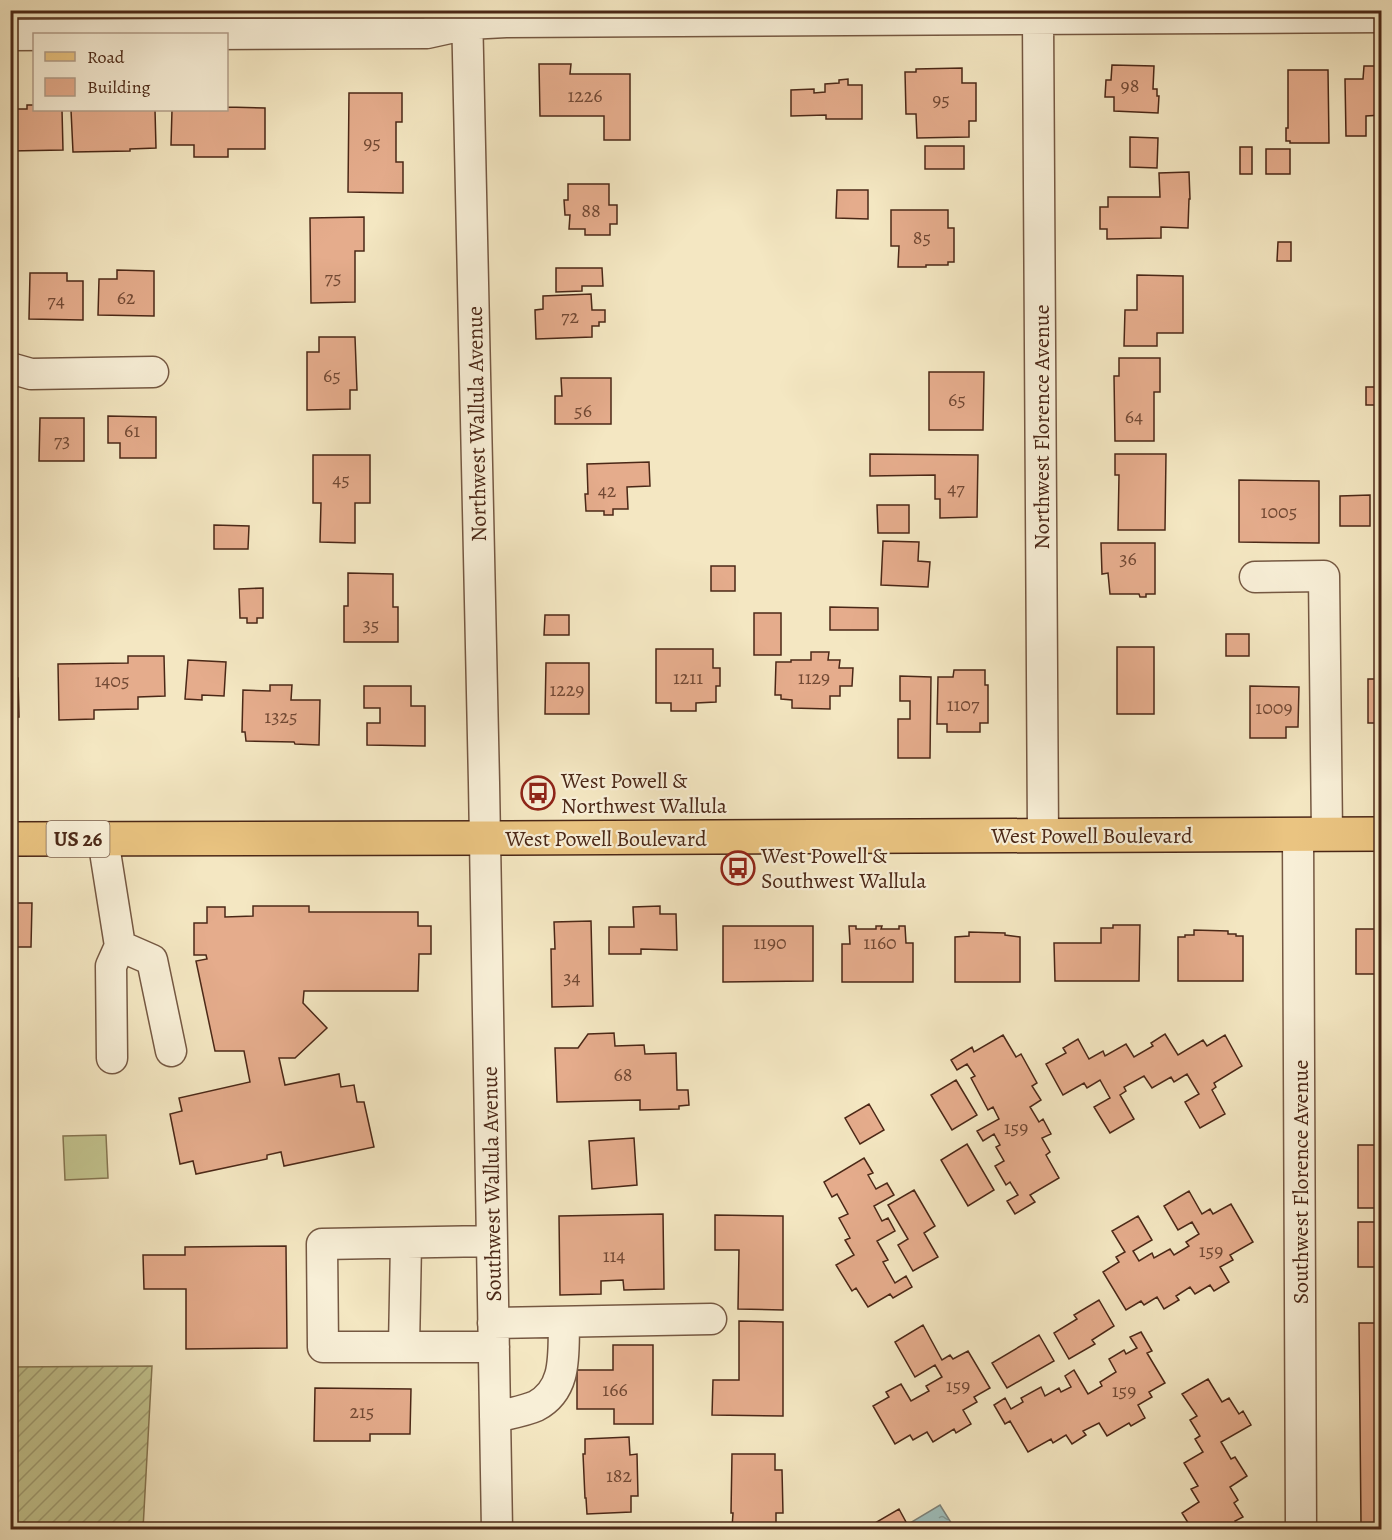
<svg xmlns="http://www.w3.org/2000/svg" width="1392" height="1540" font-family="Alegreya,serif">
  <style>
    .green { fill: #c2c38e; stroke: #867652; stroke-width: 1.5 }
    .garden { fill: url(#garden-furrows); stroke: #867652; stroke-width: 1.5 }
    .water { fill: url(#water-ripples); stroke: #7d8279; stroke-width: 1.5 }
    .building { fill: #e5ac8c; stroke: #4b2817; stroke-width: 1.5 }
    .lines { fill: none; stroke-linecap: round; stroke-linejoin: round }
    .minor-casing { stroke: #755842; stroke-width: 33 }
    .major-casing { stroke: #4b2817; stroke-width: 36 }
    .minor { stroke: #f8efd7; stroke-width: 30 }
    .major { stroke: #eac481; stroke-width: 33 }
    .labels { text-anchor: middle; stroke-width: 4.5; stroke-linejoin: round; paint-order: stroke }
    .number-label { font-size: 20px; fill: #724934 }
    .shield { fill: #f8efd7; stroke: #7f6451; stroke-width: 1.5 }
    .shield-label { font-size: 21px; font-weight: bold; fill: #4b2817 }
    .street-label { font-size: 22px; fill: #4b2817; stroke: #f8efd7 }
    .poi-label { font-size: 22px; fill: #4b2817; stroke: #f8efd7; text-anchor: start }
  </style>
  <defs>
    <pattern id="garden-furrows" width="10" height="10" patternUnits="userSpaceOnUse" patternTransform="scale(1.5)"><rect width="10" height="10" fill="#c2c38e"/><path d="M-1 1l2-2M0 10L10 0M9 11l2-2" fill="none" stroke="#a09e73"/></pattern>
    <pattern id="water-ripples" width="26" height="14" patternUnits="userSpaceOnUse" patternTransform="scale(1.5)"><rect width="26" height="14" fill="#9ebebb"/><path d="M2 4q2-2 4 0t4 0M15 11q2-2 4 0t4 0" fill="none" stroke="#839a97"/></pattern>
  </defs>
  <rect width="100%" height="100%" fill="#f4e7c2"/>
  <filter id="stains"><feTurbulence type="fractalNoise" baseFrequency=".00333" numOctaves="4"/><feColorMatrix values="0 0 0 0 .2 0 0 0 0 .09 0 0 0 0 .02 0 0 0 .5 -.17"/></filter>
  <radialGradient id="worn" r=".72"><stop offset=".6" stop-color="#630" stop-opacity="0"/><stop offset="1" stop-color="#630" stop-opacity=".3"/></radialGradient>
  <path class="green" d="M106,1135L108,1178L65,1180L63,1136Z"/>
  <path class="garden" d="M152,1366L143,1529H11V1367Z"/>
  <path class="water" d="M940,1505L955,1529H900Z"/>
  <path class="building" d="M1378,61H1382V115L1366,116V136H1346L1345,79H1363L1364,66H1378Z
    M539,64H571L570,74H630V140H604V116H540Z
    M1112,65L1154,66L1153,89H1157V96H1159L1158,113L1114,111V97H1105L1106,80H1111Z
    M962,68V83H976V121H969V137L917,138L916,114H906L905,72H916V69Z
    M1288,70H1328L1329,143H1290V141H1286V128H1288Z
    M848,79V85H862V119H826V115L791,116V90L814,89V93L825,92V84L839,83V80Z
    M349,93H402V122H396V162H403V193L348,192Z
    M226,102L227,107L265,108V149H228V157H194V145H171L172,110H226Z
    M27,105H34V110H62L63,150L10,151V109H27Z
    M71,110H155L156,148L130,149V151L73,152Z
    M1130,137L1158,138L1157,168L1130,167Z
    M925,146H964V169H925Z
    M1240,147H1252V174H1240Z
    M1266,149H1290V174H1266Z
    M1189,172L1190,199H1189L1188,228L1161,227V238L1107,239V229H1100V207H1108V197H1160L1159,173Z
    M568,184H609V205H617V224H610V235H585V229H569L570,215H565L564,200H568Z
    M837,190H868V219L836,218Z
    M891,210H948V228H954V262H948V265H926V267H898L899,246H891Z
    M364,217V251H355V302L311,303L310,218Z
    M1278,242H1291V261H1277Z
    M556,268H602L603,286H582V291L556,292Z
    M117,270L154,271V316L98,315L99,279H117Z
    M30,273H67V281H83V320L29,319Z
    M1137,275L1183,276V333H1157V346H1124L1125,310H1137Z
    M591,294L592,310H605V322H599V326H592V337L536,339L535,310L543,309V296Z
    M319,337H355L357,390H350V409L307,410V352H319Z
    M1119,358H1160V392H1154V441H1115L1114,376H1119Z
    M929,372H984L983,430H929Z
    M561,378H611V424H555V396H562Z
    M1366,387H1382V405H1366Z
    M108,416L156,417V458H120V443H108Z
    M40,418H84V461H39Z
    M870,454L978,455L977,517L940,518V499H935V475L870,476Z
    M1115,454H1166L1165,530H1118L1119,475H1115Z
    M313,455H370V503H355V543L320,542L321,503H313Z
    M649,462L650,486L627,487L628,509H613V515H604V511H586L585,494H588L587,464Z
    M1239,480L1319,481V543L1239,542Z
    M1370,495V526H1340V496Z
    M877,505H909V533H878Z
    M214,525L249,526L248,549H214Z
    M883,541L919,542L918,561L930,562L928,587L881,585Z
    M1101,543H1155V594H1146V597H1140L1139,594H1110L1108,573L1102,574Z
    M711,566H735V591H711Z
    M348,573L393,574V607H398V642H344V606H348Z
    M263,588V618H257V623H247V618H240L239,589Z
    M830,607L878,608V630H830Z
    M754,613H781V655H754Z
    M545,615H569V635H544Z
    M1226,634H1249V656H1226Z
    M1117,647H1154V714H1117Z
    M656,649H713V668H720V686H716V702L696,703V711H671V703H656Z
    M811,652H829L828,660H840L839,668H853L852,686H840V696H830V709L792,708V700L781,699V695H775L776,662H791V660H811Z
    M128,656H164L165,696L138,697V709L94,710V719L59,720L58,664L128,663Z
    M188,660L226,662L224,696L202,695V700L185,699Z
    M546,663H589V714H545Z
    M954,670H985V685H988V723H980V732H947V724H937L938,677H953Z
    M900,676L931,677L930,758H898V719H910V701H900Z
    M10,678H18L19,717H10Z
    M1368,679H1382V723H1368Z
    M270,685H292L291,700H320L319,745L295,744L294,742L246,741L245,732H242L243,690L270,691Z
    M364,686H411V706H425V746L367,745V723H380V708H364Z
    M1250,686L1299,687L1298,727H1286V738H1250Z
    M10,903H32L31,947H10Z
    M253,906H309V912H418V926H431V954H419L418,991H304L303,1003L327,1028L295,1058H279L285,1085L339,1074L341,1087L354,1085L357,1102H364L374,1147L284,1166L281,1152L267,1155V1159L196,1174L193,1161L180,1164L170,1114L182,1111L179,1098L250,1082L244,1051H215L196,961L207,959L206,955H194V923H207V907H225V917L253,916Z
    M660,906V914H676L677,950L641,949V954H609V927H634L633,907Z
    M591,921L593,1006L552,1007L551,949H555L554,922Z
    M1113,925H1140L1139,981H1055L1054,943H1101V928H1113Z
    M723,926H813V981L723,982Z
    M849,926H856V929H876V926H882L881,929H899V926H905L906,943H913V982H842V944H850Z
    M1356,929H1382V974H1356Z
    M1194,930L1228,931V934H1236V936H1243V981H1178V937H1185V935H1194Z
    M969,932L1005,933V935L1020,937V982H955V937L969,936Z
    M614,1033L615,1046L644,1045L645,1054L676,1053L677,1090H688L689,1105L679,1106V1109L640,1110V1100L557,1102L555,1048H578L588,1034Z
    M1165,1034L1178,1055L1203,1040L1207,1046L1225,1035L1242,1066L1214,1083L1216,1087L1212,1090L1225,1114L1200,1128L1185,1102L1199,1094L1187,1074L1174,1082L1171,1077L1152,1088L1144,1076L1124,1087L1126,1091L1120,1095L1134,1119L1110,1133L1094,1107L1110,1098L1100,1080L1087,1088L1084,1083L1063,1095L1046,1064L1066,1053L1063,1048L1078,1039L1089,1059L1103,1051L1105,1056L1126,1044L1134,1057L1153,1046L1151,1043Z
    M1003,1035L1016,1057L1021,1054L1037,1083L1032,1086L1041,1100L1030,1107L1039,1122L1043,1119L1051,1134L1042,1138L1050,1152L1046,1155L1059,1178L1030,1195L1035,1202L1015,1214L1007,1201L1018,1195L1010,1182L1006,1185L995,1166L1004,1161L996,1147L1000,1145L994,1134L983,1141L977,1131L999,1119L993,1107L988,1110L971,1078L975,1076L967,1064L957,1070L951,1060L972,1047L974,1052Z
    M956,1080L977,1115L952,1130L931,1095Z
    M869,1104L884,1130L860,1144L845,1118Z
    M634,1138L637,1185L592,1189L589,1141Z
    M967,1144L994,1190L968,1206L941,1160Z
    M1358,1145H1382V1208H1358Z
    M864,1158L873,1173L868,1175L876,1189L887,1183L894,1195L874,1206L882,1221L888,1218L895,1231L877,1241L888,1260L883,1262L895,1283L906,1276L912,1287L893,1298L890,1294L868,1307L856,1288L852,1291L836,1265L854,1255L845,1240L850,1238L839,1218L848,1214L837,1194L832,1197L824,1182Z
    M914,1190L935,1226L924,1233L938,1257L913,1271L898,1245L908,1239L888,1205Z
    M1189,1191L1202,1214L1210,1209L1213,1214L1231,1204L1253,1242L1230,1255L1233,1260L1220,1267L1229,1282L1214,1291L1210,1285L1195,1294L1190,1287L1176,1296L1179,1300L1164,1309L1157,1297L1144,1305L1141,1301L1126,1310L1103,1272L1119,1262L1116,1257L1125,1252L1112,1231L1138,1216L1152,1240L1133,1251L1139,1261L1152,1253L1154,1258L1170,1249L1174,1255L1189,1246L1186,1242L1199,1234L1192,1222L1178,1230L1164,1206Z
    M663,1214L664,1289L624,1290L623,1280L601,1281V1294L560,1295L559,1216Z
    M715,1215L783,1216V1310L738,1309L739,1250H715Z
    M1358,1222H1382V1267H1358Z
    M286,1246L287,1348L186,1349V1289H144L143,1255H185V1247Z
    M1099,1300L1114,1326L1092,1340L1095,1344L1069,1359L1054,1333L1077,1319L1074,1315Z
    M739,1321L783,1322V1416L712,1415L713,1380H739Z
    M1359,1323H1382V1524H1361Z
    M923,1325L942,1360L950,1355L953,1359L968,1351L990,1388L974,1397L977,1402L963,1410L971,1424L956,1433L954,1429L933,1442L927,1432L913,1440L910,1435L895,1444L873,1406L889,1397L886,1392L901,1384L911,1401L929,1391L926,1386L942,1377L935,1365L915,1377L895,1342Z
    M1141,1332L1152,1351L1147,1353L1165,1383L1149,1392L1152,1397L1138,1405L1145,1418L1131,1426L1129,1423L1107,1436L1099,1423L1083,1431L1086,1435L1072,1444L1066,1435L1053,1443L1051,1439L1028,1452L1010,1421L1005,1424L994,1405L1005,1398L1011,1409L1023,1402L1021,1398L1041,1387L1045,1396L1059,1388L1061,1392L1071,1387L1065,1376L1074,1370L1088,1394L1102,1386L1100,1382L1116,1372L1109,1359L1124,1350L1126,1354L1137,1348L1130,1337Z
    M1039,1335L1054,1361L1007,1388L992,1363Z
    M613,1345H653V1424H614V1409H577V1370H613Z
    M1208,1379L1222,1402L1229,1398L1239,1414L1243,1411L1251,1425L1221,1442L1231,1459L1235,1457L1247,1476L1230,1487L1238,1500L1234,1503L1243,1517L1235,1521L1240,1530H1198L1195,1524L1190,1526L1182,1513L1199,1502L1191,1489L1198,1486L1184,1463L1203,1452L1195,1439L1200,1436L1190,1420L1197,1416L1182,1394Z
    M315,1388L411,1389L410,1434H370V1441H314Z
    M629,1437L630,1455L637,1454L638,1496H631V1512L587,1514L586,1498H585L583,1454H585V1439Z
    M732,1454H775V1470H782L783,1513H776V1528H732L733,1513H731Z
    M899,1509L906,1522L893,1530H863Z"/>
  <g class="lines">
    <g class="minor-casing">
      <path id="minor" d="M467,10L484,783L497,1530
        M1038,19L1043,836
        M10,35L427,33L468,24L506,22L1382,17
        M10,368L31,374L153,372
        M1255,577L1324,576L1327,834
        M1298,834L1301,1530
        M103,839L120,946L152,960L171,1051
        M112,1058L111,966L120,946
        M492,1241L322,1244L323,1347H494
        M493,1323L711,1319
        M404,1347L406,1243
        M495,1417C507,1414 525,1411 536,1406C568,1389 563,1353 564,1322"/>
    </g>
    <g class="major-casing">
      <path id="major" d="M10,839L485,838L1382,834"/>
    </g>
    <use href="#minor" class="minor"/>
    <use href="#major" class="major"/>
  </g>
  <defs>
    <g id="bus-ring" transform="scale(1.725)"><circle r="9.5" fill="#f8efd7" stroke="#8f2418" stroke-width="1.5"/><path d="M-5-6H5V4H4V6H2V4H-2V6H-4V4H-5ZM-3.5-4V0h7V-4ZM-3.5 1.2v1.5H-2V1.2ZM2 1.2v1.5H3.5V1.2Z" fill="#8f2418"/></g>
  </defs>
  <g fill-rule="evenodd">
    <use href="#bus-ring" x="538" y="793"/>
    <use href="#bus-ring" x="738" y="868"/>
  </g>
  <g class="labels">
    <g class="number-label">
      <text x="1130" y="92">98</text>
      <text x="585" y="102">1226</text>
      <text x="941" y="106">95</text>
      <text x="372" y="149">95</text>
      <text x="591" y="217">88</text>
      <text x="922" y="244">85</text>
      <text x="333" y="284">75</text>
      <text x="126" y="304">62</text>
      <text x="56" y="307">74</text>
      <text x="570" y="323">72</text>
      <text x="332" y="382">65</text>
      <text x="957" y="406">65</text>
      <text x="583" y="417">56</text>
      <text x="1134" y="423">64</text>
      <text x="132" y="437">61</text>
      <text x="62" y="447">73</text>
      <text x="341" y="486">45</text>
      <text x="956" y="495">47</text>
      <text x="607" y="497">42</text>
      <text x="1279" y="518">1005</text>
      <text x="1128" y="565">36</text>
      <text x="371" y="631">35</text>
      <text x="688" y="684">1211</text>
      <text x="814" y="684">1129</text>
      <text x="112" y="687">1405</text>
      <text x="567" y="696">1229</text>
      <text x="963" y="711">1107</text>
      <text x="1274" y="714">1009</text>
      <text x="281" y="723">1325</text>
      <text x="770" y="949">1190</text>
      <text x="880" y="949">1160</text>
      <text x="572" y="984">34</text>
      <text x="623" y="1081">68</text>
      <text x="1016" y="1134">159</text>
      <text x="1211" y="1257">159</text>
      <text x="614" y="1262">114</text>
      <text x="958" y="1392">159</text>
      <text x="615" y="1396">166</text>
      <text x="1124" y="1397">159</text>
      <text x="362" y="1418">215</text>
      <text x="619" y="1482">182</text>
    </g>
    <rect class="shield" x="46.5" y="821" width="63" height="36" rx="4.5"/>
    <g class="shield-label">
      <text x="78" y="846">US 26</text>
    </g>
    <g class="street-label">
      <text transform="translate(476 424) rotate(-91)" y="8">Northwest Wallula Avenue</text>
      <text transform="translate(1041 427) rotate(-90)" y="8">Northwest Florence Avenue</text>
      <text x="1092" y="843">West Powell Boulevard</text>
      <text x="606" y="846">West Powell Boulevard</text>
      <text transform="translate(1300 1182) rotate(-90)" y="8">Southwest Florence Avenue</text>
      <text transform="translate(491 1184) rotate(-91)" y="8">Southwest Wallula Avenue</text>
    </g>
    <g class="poi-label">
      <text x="561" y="788">West Powell &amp;<tspan x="561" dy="25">Northwest Wallula</tspan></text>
      <text x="761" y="863">West Powell &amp;<tspan x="761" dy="25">Southwest Wallula</tspan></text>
    </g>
  </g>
  <rect width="1392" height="1540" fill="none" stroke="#f4e7c2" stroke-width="36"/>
  <rect x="12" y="12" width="1368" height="1516" fill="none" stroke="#4b2817" stroke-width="3"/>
  <rect x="18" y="18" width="1356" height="1504" fill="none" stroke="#4b2817" stroke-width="1.5"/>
  <rect x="33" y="33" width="195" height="78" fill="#f8efd7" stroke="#b39f8a" stroke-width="1.5"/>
  <rect x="45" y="52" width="30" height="9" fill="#eac481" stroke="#b39f8a" stroke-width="1.5"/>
  <text x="87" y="63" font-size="18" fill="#4b2817">Road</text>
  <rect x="45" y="78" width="30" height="18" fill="#e5ac8c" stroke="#b39f8a" stroke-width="1.5"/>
  <text x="87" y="93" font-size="18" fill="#4b2817">Building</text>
  <rect width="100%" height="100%" filter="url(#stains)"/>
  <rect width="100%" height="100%" fill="url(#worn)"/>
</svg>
